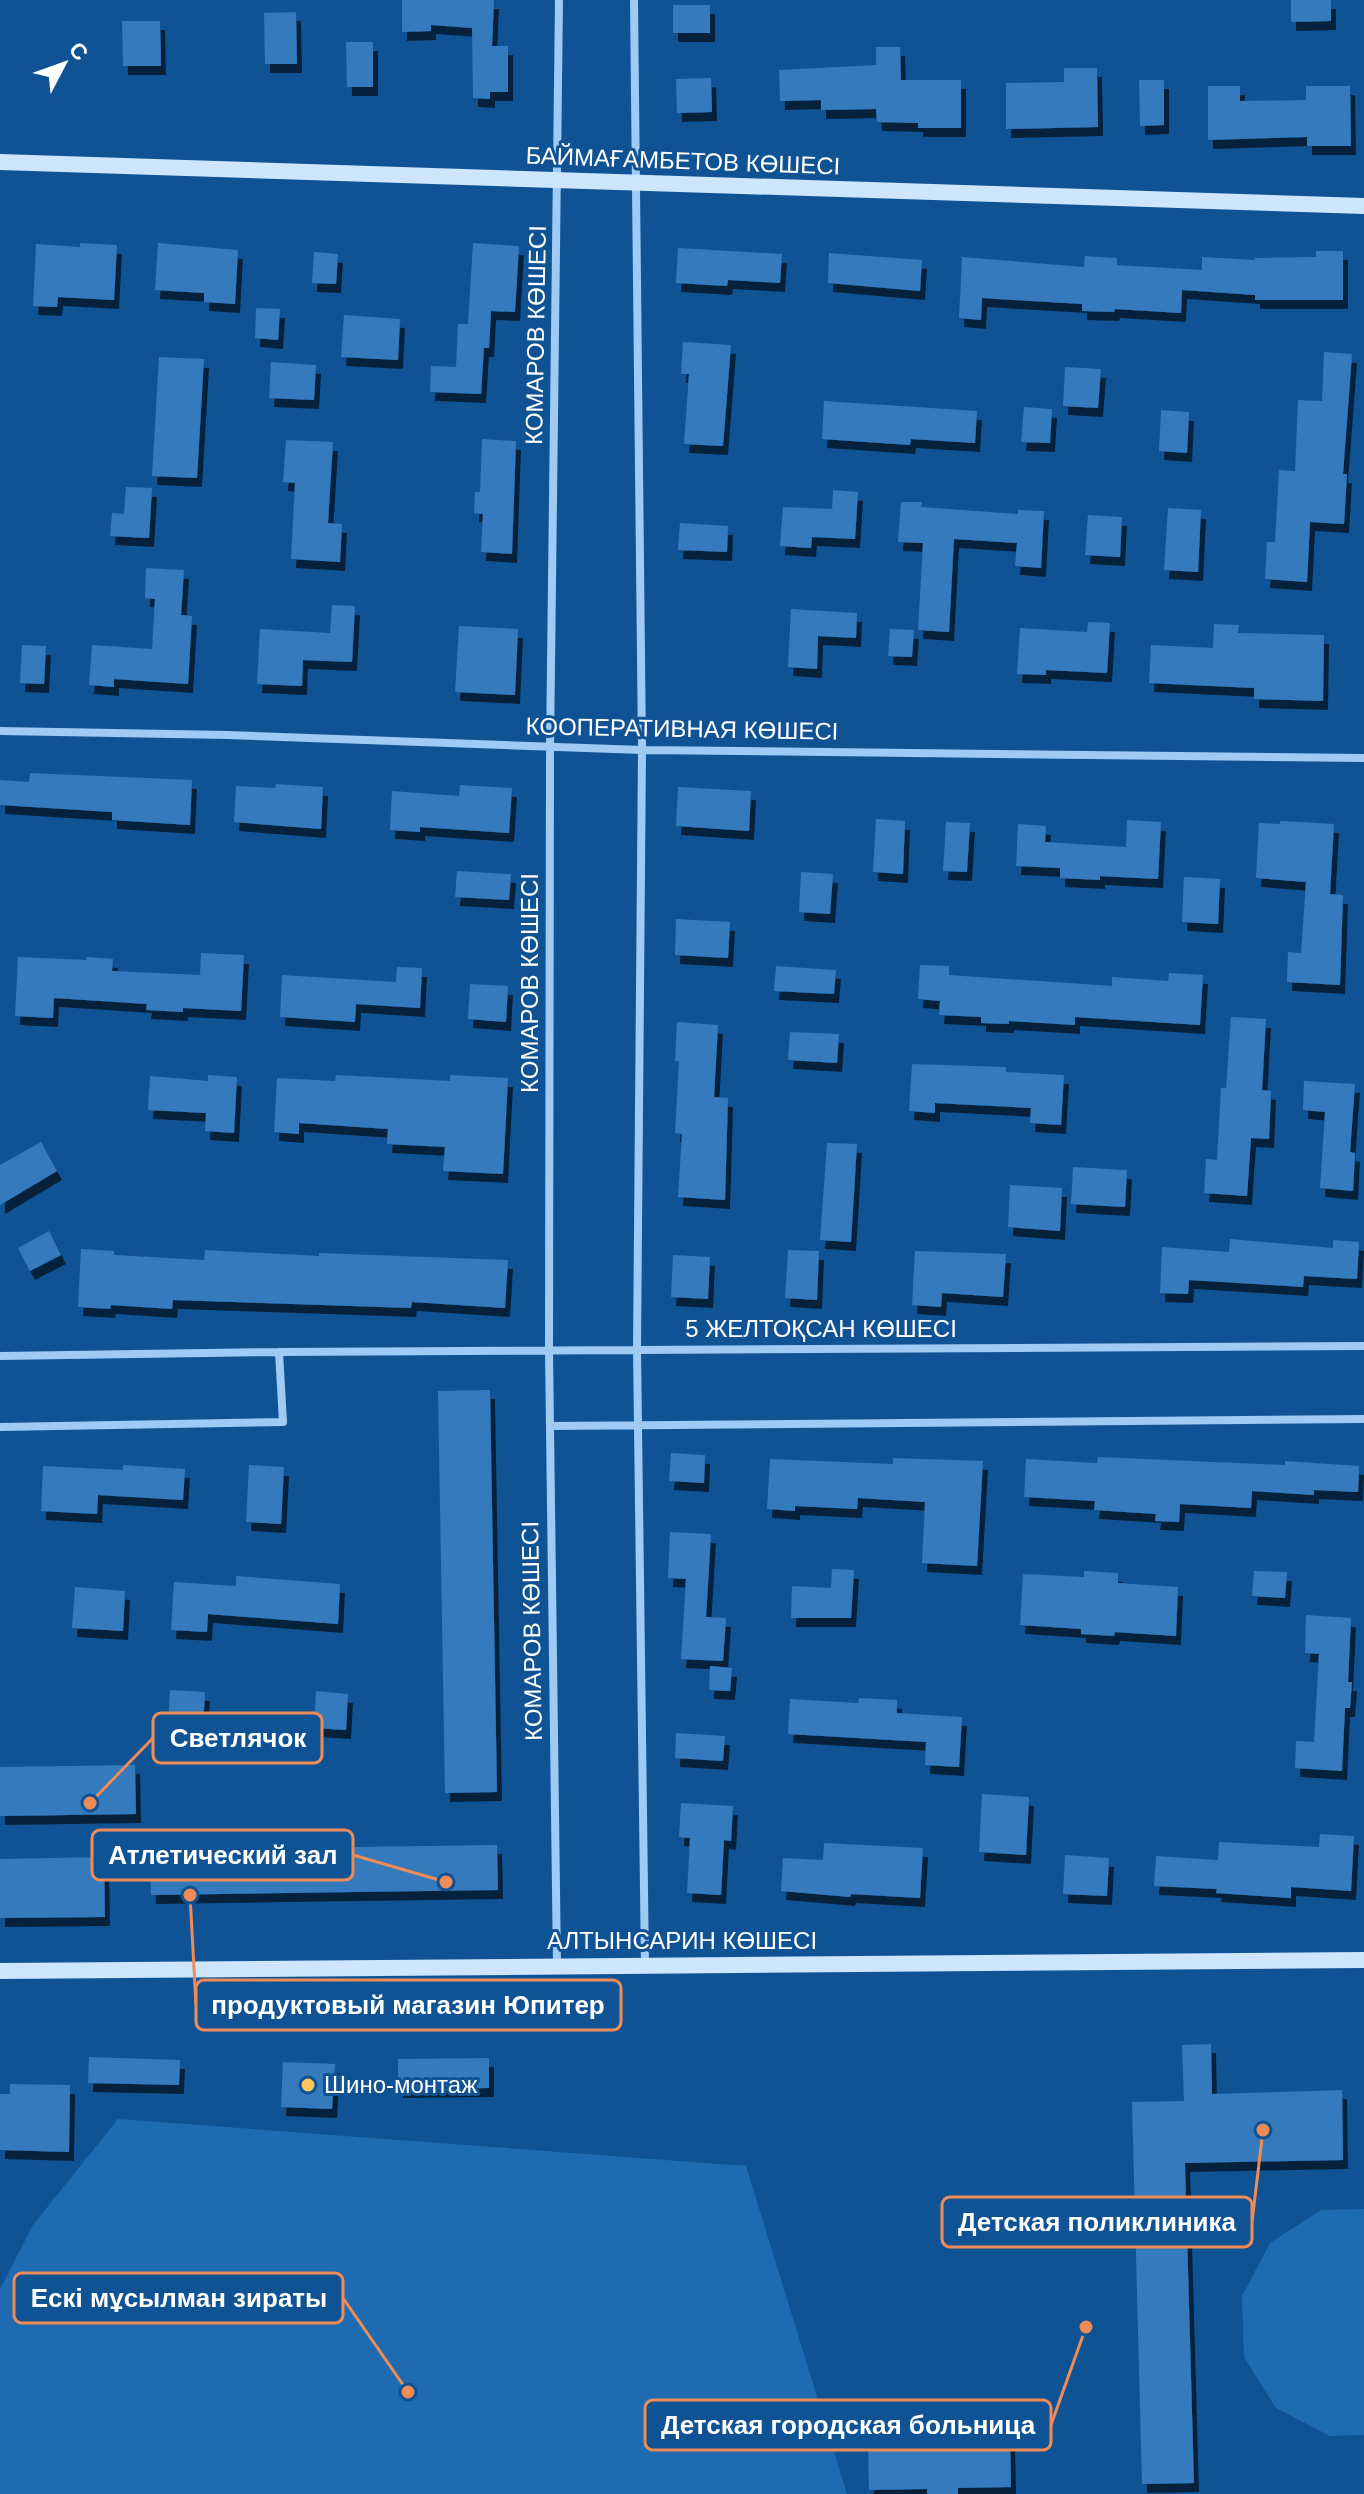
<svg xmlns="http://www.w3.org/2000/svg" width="1364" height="2494" font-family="Helvetica,sans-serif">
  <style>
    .green { fill: #1f6bb2 }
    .building { fill: #347abc; filter: url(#shadow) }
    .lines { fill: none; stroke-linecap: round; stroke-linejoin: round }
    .street { stroke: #9ecaf3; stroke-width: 8 }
    .secondary { stroke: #cde5fd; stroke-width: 16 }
    .poi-dot { fill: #ffc660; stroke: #105394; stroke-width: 3 }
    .labels { text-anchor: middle; stroke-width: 6; stroke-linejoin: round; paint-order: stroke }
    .street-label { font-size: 24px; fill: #fff; stroke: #105394 }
    .poi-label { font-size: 24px; fill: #fff; stroke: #105394; text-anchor: start }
    .leader { fill: none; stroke: #ef8b55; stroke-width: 3 }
    .callout-dot { fill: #ef8b55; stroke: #105394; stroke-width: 3 }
    .callout { fill: #105394; stroke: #ef8b55; stroke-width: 3 }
    .callout-label { font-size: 26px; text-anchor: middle; font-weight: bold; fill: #fff }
  </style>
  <defs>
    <filter id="shadow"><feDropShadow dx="5" dy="9" stdDeviation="0" flood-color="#0009"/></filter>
  </defs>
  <rect width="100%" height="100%" fill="#105394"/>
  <path class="green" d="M118,2119L746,2166L847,2494H0V2289L33,2225Z
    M1364,2209V2435L1330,2436L1276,2408L1244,2357L1242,2296L1270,2243L1321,2210Z"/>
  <path class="building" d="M402,0H494L492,46H508V92H490V99L473,98L472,28L431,25V31L402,32Z
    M1291,0H1331V21L1291,22Z
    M673,5H710V33H673Z
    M296,12L297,64H265L264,13Z
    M122,21H160L161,66H123Z
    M346,42H373V87H347Z
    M876,47H900L901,80H961V128H918V123L877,122L876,109L821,110V100L780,101L779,70L876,65Z
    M1064,68H1097L1098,127L1006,129V83L1064,82Z
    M711,78L712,112L677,113L676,79Z
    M1139,80H1164V125L1140,126Z
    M1208,86H1240V101L1306,100V86H1350L1351,146H1307V137L1208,140Z
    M80,243L117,245L114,300L58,297L57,307L33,306L36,244L80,247Z
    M158,243L238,250L235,304L204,302V293L155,290Z
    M473,243L519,246L515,312L491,311L489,348H484L481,394L430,392L431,366L456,367L458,324H468Z
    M678,248L782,254L780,283L728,280L727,286L676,283Z
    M1316,251H1343V300H1255V295L1182,290L1181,313L1115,309L1114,312L1082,311V304L982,298L981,320L959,318L962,257L1084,267L1085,256L1117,258V265L1202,270V257L1255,260V258L1316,257Z
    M314,252L338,254L336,284L312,283Z
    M829,253L922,260L920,291L828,283Z
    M256,308L280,309L278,340L255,338Z
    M344,315L400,319L398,360L341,357Z
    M683,342L731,345L723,446L684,444L689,374H681Z
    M1324,352L1352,354L1343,474H1347L1344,524L1310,522L1307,582L1265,579L1267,542H1275L1279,470L1295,471L1298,400L1322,401Z
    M159,357L204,359L197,478L152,476Z
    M271,362L316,365L314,400L269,398Z
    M1065,367L1101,369L1098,408L1063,406Z
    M824,401L977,411L975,443L911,439L910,445L822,439Z
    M1024,407L1052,409L1050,443L1021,442Z
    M1161,410L1189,412L1187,453L1159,451Z
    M482,439L516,441L512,554L481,552L483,514L474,513L475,492H480Z
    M286,440L333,442L328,523L342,524L340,562L291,559L295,483L283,482Z
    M126,487L152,488L149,538L110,536L112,513L124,514Z
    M833,490L858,492L855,539L812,537L811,548L780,546L783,507L832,509Z
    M901,502H922L921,507L1018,514V510L1044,511L1041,568L1015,566L1017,543L954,539L949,632L918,630L923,543L898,542Z
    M1168,508L1201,510L1198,572L1164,570Z
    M1088,515L1122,517L1120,557L1085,555Z
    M680,523L728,526L727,552L678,550Z
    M146,568L184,570L181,615L192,616L188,684L114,679V687L89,685L92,645L152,649L155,599L145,598Z
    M332,605L355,606L352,662L303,660L302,686L257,684L260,629L330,633Z
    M791,609L857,613L856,638L818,636L817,669L788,667Z
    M1088,622L1110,623L1107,673L1046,670V675L1017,674L1020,628L1087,632Z
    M1214,624L1239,625L1238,633L1324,635L1323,701L1254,699V688L1149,683L1151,645L1213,648Z
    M459,626L518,629L515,695L455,692Z
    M890,629L914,630L912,657L888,656Z
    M22,645L46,646L44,684L20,683Z
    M30,773L192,780L190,825L112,820V812L0,805V780L29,782Z
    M276,784L323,787L321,829L234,822L236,786L275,788Z
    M460,785L512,788L509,833L420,827V832L390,830L392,791L459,796Z
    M678,787L751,791L749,831L676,826Z
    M876,819L905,821L903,874L873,872Z
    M1127,820L1161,822L1158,879L1100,876V880L1060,878V868L1016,866L1018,824L1046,826L1045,842L1126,847Z
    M1280,821L1334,824L1330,894L1343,895L1340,985L1287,982L1288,952L1301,953L1306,882L1256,878L1259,823L1280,824Z
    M946,822L970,823L967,872L943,871Z
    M457,871L511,874L509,900L455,897Z
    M801,872L833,874L830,914L799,912Z
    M1184,877L1220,879L1218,924L1182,922Z
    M676,919L730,922L728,958L675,955Z
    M201,953L244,955L241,1011L183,1008V1012L146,1010L147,1004L54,998L53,1018L15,1016L18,957L86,960V957L113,959L112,971L200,975Z
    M920,965L949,966V975L1112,986V977L1168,981L1169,973L1203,975L1200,1025L1075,1017V1025L1009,1021V1024L981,1023V1017L939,1015L940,1001L918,999Z
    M776,966L836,970L834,994L774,991Z
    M397,967L422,968L420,1008L356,1004L355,1022L280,1017L282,975L396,982Z
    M470,984L508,986L506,1022L468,1019Z
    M1231,1017L1266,1019L1262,1090L1271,1091L1269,1139L1251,1138L1247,1196L1204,1193L1206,1159L1217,1160L1221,1088H1226Z
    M677,1022L718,1025L714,1097L728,1098L725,1200L678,1197L682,1134L675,1133L679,1061H675Z
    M790,1032L839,1034L837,1063L788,1060Z
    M912,1064L1006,1067V1072L1064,1075L1061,1125L1030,1123L1031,1108L935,1103V1113L909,1111Z
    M208,1075L237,1077L234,1133L205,1131L206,1113L148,1110L150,1076L208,1081Z
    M336,1075L450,1081V1075L508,1078L503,1174L443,1171L445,1147L387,1144L388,1129L299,1123V1134L274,1132L277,1078L335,1081Z
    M1304,1081L1355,1084L1350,1152L1355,1153L1353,1191L1320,1188L1325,1112L1303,1110Z
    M41,1142L57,1171L0,1205V1165Z
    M827,1143L857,1144L851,1242L820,1240Z
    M1073,1167L1127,1170L1125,1207L1071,1204Z
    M1010,1185L1062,1188L1060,1231L1008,1227Z
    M49,1231L61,1255L30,1271L18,1248Z
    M1230,1239L1333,1248V1240L1359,1242L1357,1279L1304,1276L1303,1287L1189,1280L1188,1294L1160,1293L1162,1247L1229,1252Z
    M81,1249L114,1251V1255L204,1260L205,1250L319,1256V1253L508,1260L505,1308L412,1302L411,1308L173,1300L172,1309L111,1305L110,1309L78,1307Z
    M788,1250L819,1251L817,1300L785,1298Z
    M915,1251L1006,1254L1003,1297L942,1293L941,1307L912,1305Z
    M673,1255L710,1257L708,1299L671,1297Z
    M490,1390L497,1792L445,1793L438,1391Z
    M671,1453L705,1455L704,1483L669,1481Z
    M1098,1457L1285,1465V1461L1359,1466L1358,1492L1314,1490V1495L1252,1491L1251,1508L1180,1504L1179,1522L1155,1521L1156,1514L1094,1510L1095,1501L1024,1497L1026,1459L1097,1463Z
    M893,1458L983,1461L977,1566L922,1563L925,1502L858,1498L857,1509L795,1506V1511L767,1509L770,1459L893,1464Z
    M123,1465L185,1469L183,1500L98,1495L97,1514L41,1511L43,1466L123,1470Z
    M249,1465L284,1467L281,1524L246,1522Z
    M670,1532L711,1534L706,1617L726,1618L723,1661L681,1659L686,1579L668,1578Z
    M832,1569L854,1570L851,1618H791L792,1586L831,1588Z
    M1084,1571L1118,1573V1583L1178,1587L1176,1636L1115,1632L1114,1636L1081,1634V1629L1020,1625L1023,1574L1084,1577Z
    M1254,1571L1287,1572L1285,1598L1252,1596Z
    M236,1576L340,1584L338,1624L208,1614L207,1632L171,1630L174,1582L236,1586Z
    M75,1587L125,1591L123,1631L72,1628Z
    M1306,1615L1351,1618L1348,1682H1352L1350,1708H1345L1342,1771L1295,1768L1296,1741L1314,1742L1319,1654L1305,1653Z
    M710,1666L732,1668L730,1691L709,1690Z
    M170,1690L205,1692L203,1727L168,1725Z
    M316,1691L348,1694L346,1730L314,1728Z
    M859,1698L897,1700V1713L962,1717L959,1767L925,1765L926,1742L788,1734L790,1699L858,1703Z
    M676,1733L725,1736L723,1761L675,1758Z
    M135,1765L136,1814L0,1816V1767Z
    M982,1794L1029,1797L1026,1855L979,1852Z
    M681,1803L733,1806L731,1841L724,1840L721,1895L687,1893L690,1838L679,1837Z
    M1320,1834L1354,1836L1351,1891L1291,1887V1898L1216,1893L1217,1889L1154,1886L1156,1856L1218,1860L1219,1842L1319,1847Z
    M824,1843L923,1848L920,1898L851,1894L850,1897L781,1891L783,1858L823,1860Z
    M497,1845L498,1890L151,1895L150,1850Z
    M1065,1855L1109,1858L1107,1896L1063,1894Z
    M104,1857L105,1917L0,1918V1859Z
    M1211,2044L1212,2094L1342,2090L1343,2160L1185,2163L1194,2483L1142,2484L1132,2102L1184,2101L1182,2045Z
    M89,2057L180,2060L179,2085L88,2083Z
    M489,2058V2088L398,2089V2059Z
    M283,2062L335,2064L332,2109L281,2107Z
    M10,2084L70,2085L69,2152L0,2150V2094H10Z
    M1010,2436L1011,2487L958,2488V2494H927V2489L869,2490L868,2439Z"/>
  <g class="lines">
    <path class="street" d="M634,0L642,750L637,1349L645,1966
      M0,731L228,735L642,750L1364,758
      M0,1356L279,1352L1364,1346
      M550,1426L1364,1419
      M0,1427L283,1422L279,1352
      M557,1966L549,1351L550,748L559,0"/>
    <path class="secondary" d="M0,162L1364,206
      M0,1971L1364,1960"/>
  </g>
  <circle class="poi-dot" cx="308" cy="2085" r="8"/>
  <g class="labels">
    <g class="street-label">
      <text transform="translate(683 161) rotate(2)" y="8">БАЙМАҒАМБЕТОВ КӨШЕСІ</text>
      <text transform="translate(536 335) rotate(-89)" y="8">КОМАРОВ КӨШЕСІ</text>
      <text transform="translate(682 729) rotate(1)" y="8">КООПЕРАТИВНАЯ КӨШЕСІ</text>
      <text transform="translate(530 983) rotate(-90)" y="8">КОМАРОВ КӨШЕСІ</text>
      <text x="821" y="1337">5 ЖЕЛТОҚСАН КӨШЕСІ</text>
      <text transform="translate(532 1631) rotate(-91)" y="8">КОМАРОВ КӨШЕСІ</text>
      <text x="682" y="1949">АЛТЫНСАРИН КӨШЕСІ</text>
    </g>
    <g class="poi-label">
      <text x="324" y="2093">Шино-монтаж</text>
    </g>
  </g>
  <path class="leader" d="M90 1803L153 1738M446 1882L353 1855M190 1895L196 2005M1263 2130L1252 2222M408 2392L343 2298M1086 2327L1051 2425"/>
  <g class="callout-dot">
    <circle cx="90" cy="1803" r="8"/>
    <circle cx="446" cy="1882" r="8"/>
    <circle cx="190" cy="1895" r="8"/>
    <circle cx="1263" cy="2130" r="8"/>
    <circle cx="408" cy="2392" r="8"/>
    <circle cx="1086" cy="2327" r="8"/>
  </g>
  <g class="callout">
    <rect x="153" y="1713" width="169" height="50" rx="8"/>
    <rect x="92" y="1830" width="261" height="50" rx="8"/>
    <rect x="196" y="1980" width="425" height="50" rx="8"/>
    <rect x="942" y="2197" width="310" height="50" rx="8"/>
    <rect x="14" y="2273" width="329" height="50" rx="8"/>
    <rect x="645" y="2400" width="406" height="50" rx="8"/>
  </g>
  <g class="callout-label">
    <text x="238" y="1747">Светлячок</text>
    <text x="223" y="1864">Атлетический зал</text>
    <text x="408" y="2014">продуктовый магазин Юпитер</text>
    <text x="1097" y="2231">Детская поликлиника</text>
    <text x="179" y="2307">Ескі мұсылман зираты</text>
    <text x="848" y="2434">Детская городская больница</text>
  </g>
  <g transform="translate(64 64) rotate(49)" stroke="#105394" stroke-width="6" paint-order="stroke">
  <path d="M0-6L14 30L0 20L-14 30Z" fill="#ffffff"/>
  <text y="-12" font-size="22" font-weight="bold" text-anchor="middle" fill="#ffffff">С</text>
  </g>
</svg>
